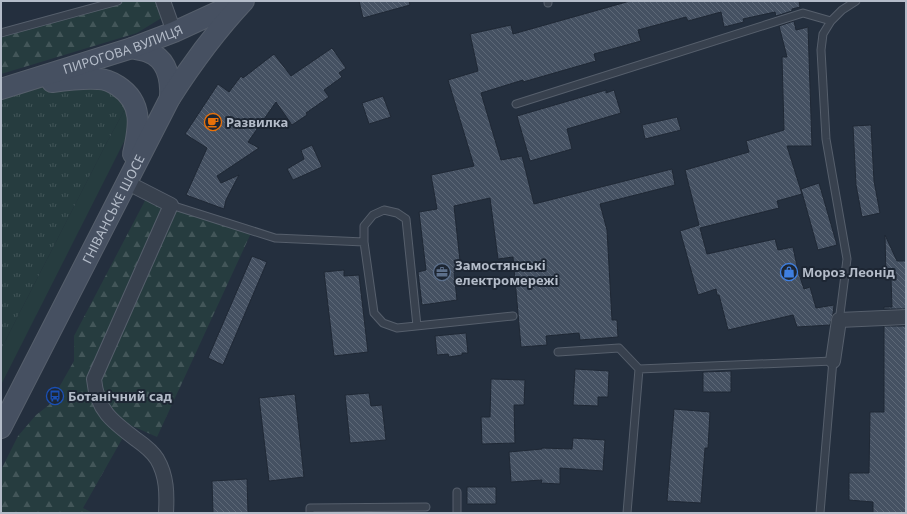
<svg xmlns="http://www.w3.org/2000/svg" width="907" height="514" font-family="'Noto Sans',sans-serif">
  <style>
    .grass { fill: #263c3f }
    .forest { fill: url(#forest-firs) }
    .park { fill: url(#park-tufts) }
    .building { fill: url(#building-back-hatch); stroke: #1f2835 }
    .lines { fill: none; stroke-linecap: round; stroke-linejoin: round }
    .service-casing { stroke: #565f6c; stroke-width: 9 }
    .minor-casing { stroke: #565f6c; stroke-width: 16 }
    .secondary-casing { stroke: #565f6c; stroke-width: 22 }
    .service { stroke: #38414e; stroke-width: 7 }
    .minor { stroke: #38414e; stroke-width: 14 }
    .secondary { stroke: #465061; stroke-width: 20 }
    .labels { text-anchor: middle; stroke-width: 4; stroke-linejoin: round; paint-order: stroke }
    .street-label { font-size: 13px; fill: #b4bcc9; stroke: #1d2633 }
    .poi-label { font-size: 13px; font-weight: bold; fill: #b4bcc9; stroke: #1d2633; text-anchor: start }
  </style>
  <defs>
    <pattern id="forest-firs" width="22" height="20" patternUnits="userSpaceOnUse"><rect width="22" height="20" fill="#263c3f"/><path d="M5 1l3.5 6h-7zM16 11l3.5 6h-7z" fill="#435659"/></pattern>
    <pattern id="park-tufts" width="24" height="20" patternUnits="userSpaceOnUse"><rect width="24" height="20" fill="#263c3f"/><path d="M3 7l-1-3M5 7V3M7 7l1-3M15 17l-1-3M17 17v-4M19 17l1-3" fill="none" stroke="#435659"/></pattern>
    <pattern id="building-back-hatch" width="6" height="6" patternUnits="userSpaceOnUse"><rect width="6" height="6" fill="#455162"/><path d="M-1 5l2 2M0 0l6 6M5-1l2 2" fill="none" stroke="#5d6877"/></pattern>
  </defs>
  <rect width="100%" height="100%" fill="#242f3e"/>
  <path class="grass" d="M131,98V128L1,385V349L107,142Z"/>
  <path class="forest" d="M118,1H163L168,14L137,33L1,74V33Z
    M149,193L252,231L157,437L130,425L83,508L93,513H1V470L18,436L36,415L49,405L74,361V336Z"/>
  <path class="park" d="M81,79L131,98L107,142L1,349V89Z"/>
  <path class="building" d="M359,1H409L410,5L363,18Z
    M630,1H799L800,7L792,9V11L776,16L775,12L743,19L744,22L724,27L721,12L688,21L686,17L638,30L641,41L594,54L596,61L523,82V80L481,93L501,160L522,156L534,204L672,169L675,185L600,204L607,230L612,320H617L618,337L580,340L579,333L546,336L547,345L521,347L513,257L498,259L490,198L454,206L461,270L454,272L457,300L422,305L418,272L426,270L419,212L437,209L431,175L474,166L448,80L478,71L470,34L511,25L513,34Z
    M794,21L796,30L808,27L812,146H787L802,194L777,201L779,208L700,228L707,254L775,239L778,250L793,247L798,271L804,289L810,287L816,308L834,305L833,314L830,325L797,327L793,315L728,330L719,295H717L716,289L698,295L680,231L699,225L685,170L749,152L746,141L784,130L782,57H787L779,26Z
    M332,48L346,68L339,73L342,77L324,90L329,97L306,113L307,115L292,125L276,102L248,142L259,148L217,176L221,183L239,175L226,200L224,209L186,195L207,148L185,134L218,84L229,92L241,76L243,78L274,54L291,76Z
    M606,90V93L614,90L621,113L567,129L572,149L530,161L517,116Z
    M383,96L391,117L369,124L362,103Z
    M677,117L681,130L645,139L642,125Z
    M871,125L874,181L880,213L862,217L856,185L853,126Z
    M312,145L322,167L293,180L287,169L304,159L301,150Z
    M819,183L837,245L818,250L801,189Z
    M885,235L897,261H906V309H884V307H892L891,278H886Z
    M252,256L267,262L223,365L208,358Z
    M344,270V276L359,275L368,352L334,356L324,272Z
    M884,326H906V513H873V502L849,500V473H869L870,412H884Z
    M466,333L468,353H462V355L449,357L448,354L437,355L435,336Z
    M575,369L609,371L608,397H598V406L573,405Z
    M731,371V392H703V372Z
    M491,379L525,380L524,405H514L515,443L482,444L481,417H490Z
    M369,393L371,406L382,405L386,440L350,443L345,395Z
    M295,394L304,477L269,481L259,398Z
    M674,409L710,412L708,448H705L701,503L667,501Z
    M573,438L605,440L603,471L560,468V484L541,483L542,480L511,482L509,452L542,449V448L572,449Z
    M247,479L248,513H213L212,481Z
    M467,487H496V504H467Z"/>
  <g class="lines">
    <g class="service-casing">
      <path id="service" d="M548,1V3
        M1,33L118,1
        M516,104L803,13L831,21
        M171,205L275,238L364,242
        M839,322L847,259L826,139L821,50L823,34L831,21L842,10L856,1
        M417,326L406,219L397,213L384,210L373,215L364,226V242L374,313L383,323L397,328L513,316
        M558,352L619,348L639,369L833,361
        M457,492V513
        M310,513V508L426,507
        M627,513L639,369
        M820,513L833,360"/>
    </g>
    <g class="minor-casing">
      <path id="minor" d="M163,1L174,32
        M126,182L171,205L94,379C97,411 113,422 137,440C144,445 152,451 157,459C167,476 167,494 166,513
        M833,361L839,320L906,317"/>
    </g>
    <g class="secondary-casing">
      <g id="secondary">
        <path d="M132,48C137,50 143,50 148,52C168,59 171,80 170,98"/>
        <path d="M52,82C67,80 83,78 98,79C105,79 112,82 118,86C144,103 139,128 133,154"/>
        <path id="s1" d="M1,89L132,48L174,32L237,3"/>
        <path id="s2" d="M1,428L170,98C193,62 215,32 244,1"/>
      </g>
    </g>
    <use href="#service" class="service"/>
    <use href="#minor" class="minor"/>
    <use href="#secondary" class="secondary"/>
  </g>
  <defs>
    <g id="cafe-ring" transform="scale(0.9)"><circle r="9.5" fill="#1d2633" stroke="#e8710a" stroke-width="1.5"/><path d="M-5.5-4.5H6V0H3Q3 3.5 0 3.5H-2.5Q-5.5 3.5-5.5 0ZM3-3.2v2h1.7v-2ZM-6 4.5H4V6H-6Z" fill="#e8710a"/></g>
    <g id="office-ring" transform="scale(0.9)"><circle r="9.5" fill="#1d2633" stroke="#5c6f8a" stroke-width="1.5"/><path d="M-6-3h4V-5.5h4V-3h4V5H-6ZM-1-4.5V-3h2v-1.5ZM-6 0V1H6V0Z" fill="#5c6f8a"/></g>
    <g id="shop-ring" transform="scale(0.9)"><circle r="9.5" fill="#1d2633" stroke="#3f7fe0" stroke-width="1.5"/><path d="M-5-2.5h2.3a2.7 3.5 0 0 1 5.4 0H5L5.5 6h-11ZM-1.5-2.5h3a1.5 2.3 0 0 0-3 0Z" fill="#3f7fe0"/></g>
    <g id="bus-ring" transform="scale(0.9)"><circle r="9.5" fill="#1d2633" stroke="#1a4fb4" stroke-width="1.5"/><path d="M-5-6H5V4H4V6H2V4H-2V6H-4V4H-5ZM-3.5-4V0h7V-4ZM-3.5 1.2v1.5H-2V1.2ZM2 1.2v1.5H3.5V1.2Z" fill="#1a4fb4"/></g>
  </defs>
  <g fill-rule="evenodd">
    <use href="#cafe-ring" x="213" y="122"/>
    <use href="#office-ring" x="442" y="272"/>
    <use href="#shop-ring" x="789" y="272"/>
    <use href="#bus-ring" x="55" y="396"/>
  </g>
  <g class="labels">
    <g class="street-label">
      <text dy="5" stroke="none"><textPath href="#s1" startOffset="128">ПИРОГОВА ВУЛИЦЯ</textPath></text>
      <text dy="5" stroke="none"><textPath href="#s2" startOffset="246">ГНІВАНСЬКЕ ШОСЕ</textPath></text>
    </g>
    <g class="poi-label">
      <text x="226" y="127">Развилка</text>
      <text x="455" y="270">Замостянські<tspan x="455" dy="15">електромережі</tspan></text>
      <text x="802" y="277">Мороз Леонід</text>
      <text x="68" y="401">Ботанічний сад</text>
    </g>
  </g>
  <rect width="907" height="514" fill="none" stroke="#b4bcc9" stroke-width="4"/>
</svg>
